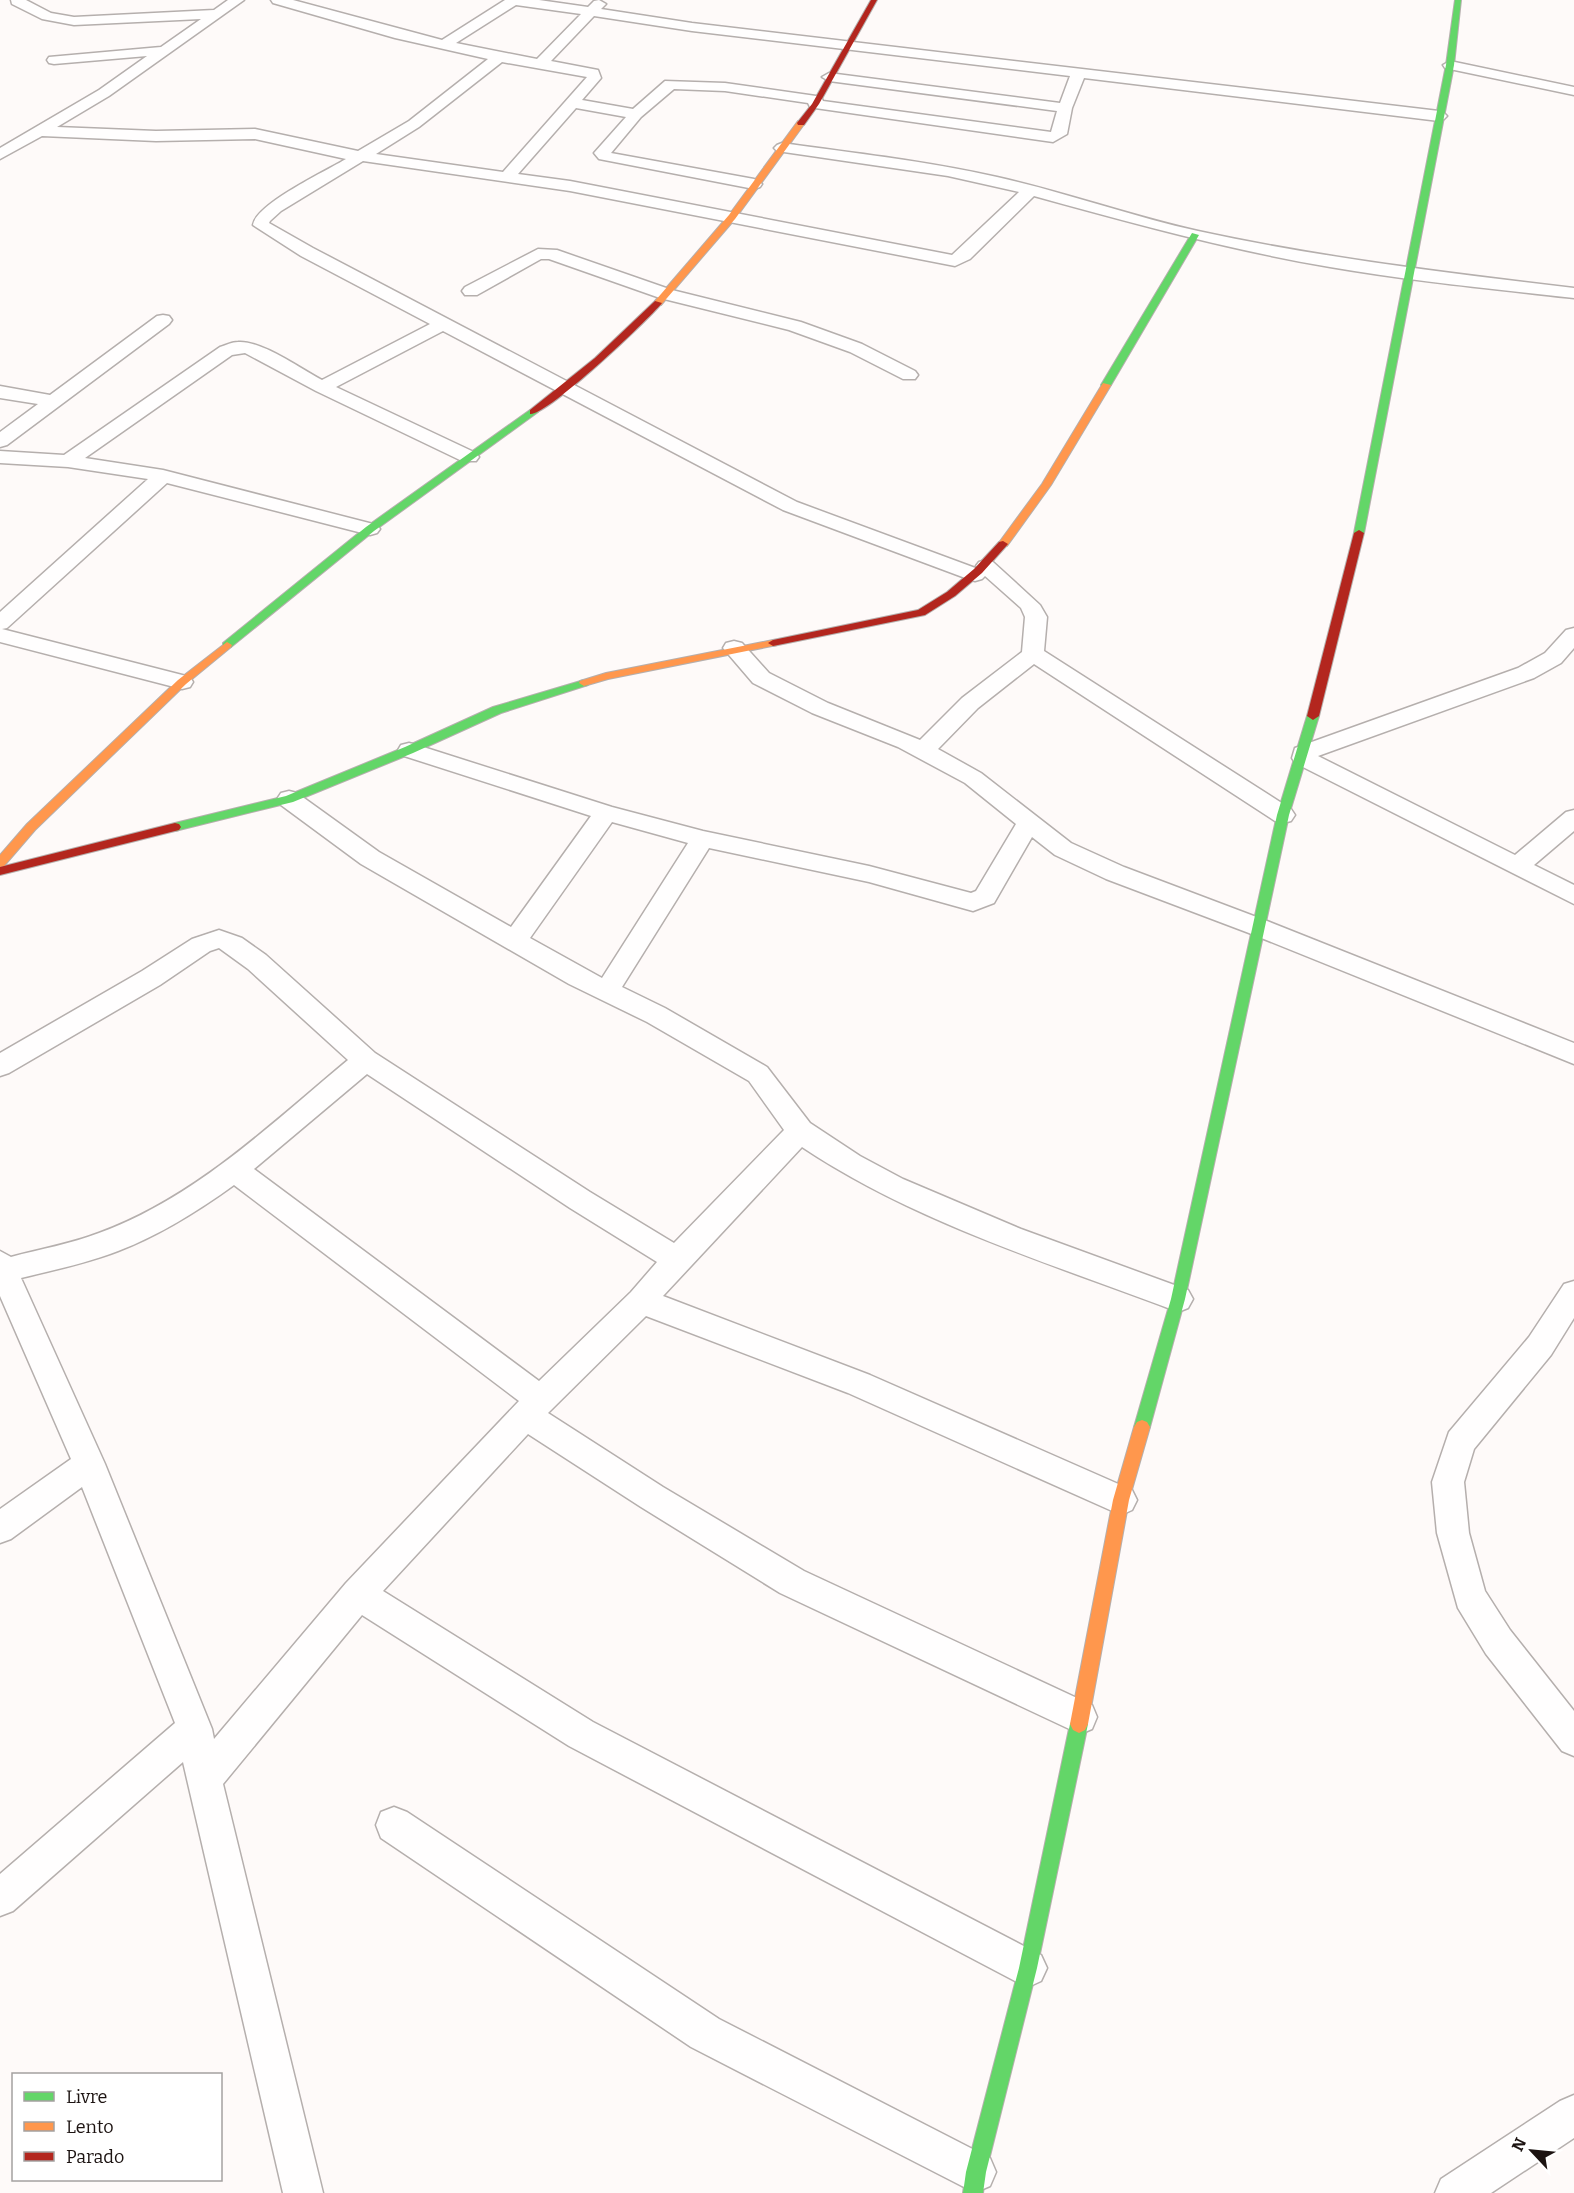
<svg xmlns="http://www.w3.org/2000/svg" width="1574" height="2193" font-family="Bitter,serif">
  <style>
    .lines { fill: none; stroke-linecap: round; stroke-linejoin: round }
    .street-casing { stroke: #b5afad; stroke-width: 3 }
    .fast-casing { stroke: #b5afad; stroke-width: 2 }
    .slow-casing { stroke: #b5afad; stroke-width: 2 }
    .jam-casing { stroke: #b5afad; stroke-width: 2 }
    .street { fill: #fffefe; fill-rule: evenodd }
    .fast { fill: #63d668; fill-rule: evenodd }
    .slow { fill: #ff974d; fill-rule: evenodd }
    .jam { fill: #b3261e; fill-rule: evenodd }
  </style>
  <rect width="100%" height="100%" fill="#fefaf9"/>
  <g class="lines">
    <g class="street-casing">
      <path id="street" d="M11,0H26L51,13L74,17L214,10L228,0H244L109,96L57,127L156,131L255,129L358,151L409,121L488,59L395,38L273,3L271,0H293L442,40L505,0H539L588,7L594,1L599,0L606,4L601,9L692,23L1439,111L1444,113L1447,116L1444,119L1439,121L1084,78L1072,108L1067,134L1053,142L815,108L810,107L808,103L725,91L674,89L641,117L611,153L754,179L762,184L760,187L754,189L599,159L594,153L626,117L576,108L518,174L570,181L952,255L1019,192L948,176L777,151L774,148L777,145L782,143C854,153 926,161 997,177C1065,192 1130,216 1198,231C1322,258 1448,273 1574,288V298C1493,289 1411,281 1330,267C1230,250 1132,223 1034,196L970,259L955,266L570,191L363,161L281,211L270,221L269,223L313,248L797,502L978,569L976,566L979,562L986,560L993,562L1040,605L1047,617L1044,651L1291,809L1295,815L1291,821L1283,823L1275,821L1034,664L978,708L938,749L981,773L1071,843L1124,867L1267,921L1574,1043V1064L1249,933L1106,879L1055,855L1032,837L994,903L973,911L869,882L709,848L622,987L665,1008L767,1067L810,1123L860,1156L903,1179L1021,1229L1188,1290L1193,1299L1188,1308L1178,1312L1168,1308C1043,1261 913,1221 802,1147L663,1296L870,1375L1132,1490L1137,1500L1132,1510L1121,1515L1110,1510L848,1393L646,1316L548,1413L663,1487L804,1571L1092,1705L1097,1717L1092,1729L1080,1734L780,1593L641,1507L528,1434L383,1591L593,1722L1041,1955L1047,1968L1041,1981L1028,1987L1015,1981L569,1746L362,1615L223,1784L323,2193H283L183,1762L13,1911L0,1916V1874L175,1723L82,1487L11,1539L0,1543V1509L71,1459L0,1296V1251L11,1257C40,1249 71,1244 99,1233C195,1198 271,1124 348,1060L248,969L219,948L210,951L160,985L9,1073L0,1076V1053L142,971L192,939L219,930L242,938L266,955L375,1053L590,1192L674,1243L784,1130L749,1081L647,1022L569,984L361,864L281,805L277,799L281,793L289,791L297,793L379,852L511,927L591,816L401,755L398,750L401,745L409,743L417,745L612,807L703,831L869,866L971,893L976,891L1016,824L965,783L898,747L812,713L753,683L723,648L726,643L734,641L742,643L769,673L828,703L920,740L962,698L1022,652L1025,617L1021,608L985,576L982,579L975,581L968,579L783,510L443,331L336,387L476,453L479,457L476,461H462L316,391L245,353L232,355L85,458L163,470L377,525L380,529L377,533L370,535L167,483L7,628L2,629L190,677L193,682L190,687L182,689L0,642V612L148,479L68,467L0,463V451L64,455L220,347C226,345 232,342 238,342C261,340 301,369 322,380L430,324L301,256L253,225C256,204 326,171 346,159L255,139L156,141L42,136L0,159V148L99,90L147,56L54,64L49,63L47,60L49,57L161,47L201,19L74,25L42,19L12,4ZM516,5L581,14L537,59L456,43ZM594,16L692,31L1070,76L1060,103L829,73L822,77L829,81L1057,111L1051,132L823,101L821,97L816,96L725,83L665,81L633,109L582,100L601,78L598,70L551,61ZM502,62L587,77L503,172L376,154L419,127ZM612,822L688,843L602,978L530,938ZM367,1074L570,1208L657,1262L631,1292L539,1381L254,1169ZM234,1185L519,1401L346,1583L214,1739L212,1729L105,1464L21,1278C54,1270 87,1263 118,1251C160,1235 198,1211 234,1185Z
        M1450,61L1574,87V95L1445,68L1443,65Z
        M538,249L557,250L672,290L801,322L862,344L915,371L918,375L915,379H903L850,352L789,330L660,298L549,259H541L477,295H465L462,291L465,287Z
        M163,315L169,316L172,320L169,324L7,445L0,447V432L38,404L0,398V386L50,395L157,316Z
        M1574,628V648L1561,663L1534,678L1318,756L1515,855L1566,812L1574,810V831L1534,865L1574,885V904L1295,763L1292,758L1295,748L1518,668L1545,653L1566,630Z
        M1574,1281V1318L1551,1355L1474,1449L1464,1482L1469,1533L1485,1591L1510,1630L1574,1711V1756L1562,1751L1486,1654L1458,1608L1437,1533L1432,1482L1449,1432L1529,1337L1564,1284Z
        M394,1807L407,1812L719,2019L990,2158L996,2172L990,2186L976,2192L962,2186L691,2047L381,1838L376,1825L381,1812Z
        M1574,2095V2138L1491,2193H1435L1441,2179L1560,2101Z"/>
    </g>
    <g class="fast-casing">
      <path id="fast" d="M1455,0H1461L1454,65L1364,533L1359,536L1354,533L1446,65Z
        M1192,233L1199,235L1111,385L1103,387L1101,385Z
        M530,410L538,412L374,531L231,647H223V643L366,527Z
        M584,680L588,681V685L501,713L413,753L293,802L175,831L169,827L175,823L286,796L405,747L493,707Z
        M1313,712L1319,716L1289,815L1185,1299L1150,1427L1147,1432L1142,1434L1137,1432L1134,1427L1171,1299L1277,815L1307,716Z
        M1079,1715L1085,1718L1088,1724L1037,1968L986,2172L983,2193H963L966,2172L1019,1968L1070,1724L1073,1718Z"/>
    </g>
    <g class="slow-casing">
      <path id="slow" d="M798,121L805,123L735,219L661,305H655V301L729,215Z
        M1103,383L1111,385L1051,485L1007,546H999L998,544L1042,484Z
        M773,640L777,641V645L608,679L584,686L579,683L580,681L606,673Z
        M227,642L232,645L231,647L186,684L35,830L4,866L0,867V855L27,824L178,680Z
        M1142,1420L1147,1422L1150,1427L1129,1500L1088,1724L1085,1730L1079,1733L1073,1730L1070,1724L1113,1500L1134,1427L1137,1422Z"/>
    </g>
    <g class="jam-casing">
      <path id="jam" d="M871,0H877L819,104L804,125H798L797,123L812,104Z
        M655,301L662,303C647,321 547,416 530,414V410L595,358Z
        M1359,530L1364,533L1319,716L1313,720L1307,716L1354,533Z
        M1003,541L1008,544L982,573L955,596L925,615L773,646L768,643L773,640L918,610L947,592L974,569L999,542Z
        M175,823L179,824L181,827L179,830L0,875V867Z"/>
    </g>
    <use href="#street" class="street"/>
    <use href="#fast" class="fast"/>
    <use href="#slow" class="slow"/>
    <use href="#jam" class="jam"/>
  </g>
  <rect x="12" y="2073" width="210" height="108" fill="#ffffff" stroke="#a4a1a0" stroke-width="1.5"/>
  <rect x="24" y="2092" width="30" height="9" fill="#63d668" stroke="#a4a1a0" stroke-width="1.5"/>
  <text x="66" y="2103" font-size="18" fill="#1c1311">Livre</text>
  <rect x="24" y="2122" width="30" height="9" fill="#ff974d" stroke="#a4a1a0" stroke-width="1.5"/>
  <text x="66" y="2133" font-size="18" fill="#1c1311">Lento</text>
  <rect x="24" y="2152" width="30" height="9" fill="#b3261e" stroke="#a4a1a0" stroke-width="1.5"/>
  <text x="66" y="2163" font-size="18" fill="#1c1311">Parado</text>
  <g transform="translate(1532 2151) rotate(296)" stroke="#ffffff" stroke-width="4.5" paint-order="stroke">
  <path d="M0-4.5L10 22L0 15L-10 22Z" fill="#1c1311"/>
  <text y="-9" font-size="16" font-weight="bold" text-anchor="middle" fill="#1c1311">N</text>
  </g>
</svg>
